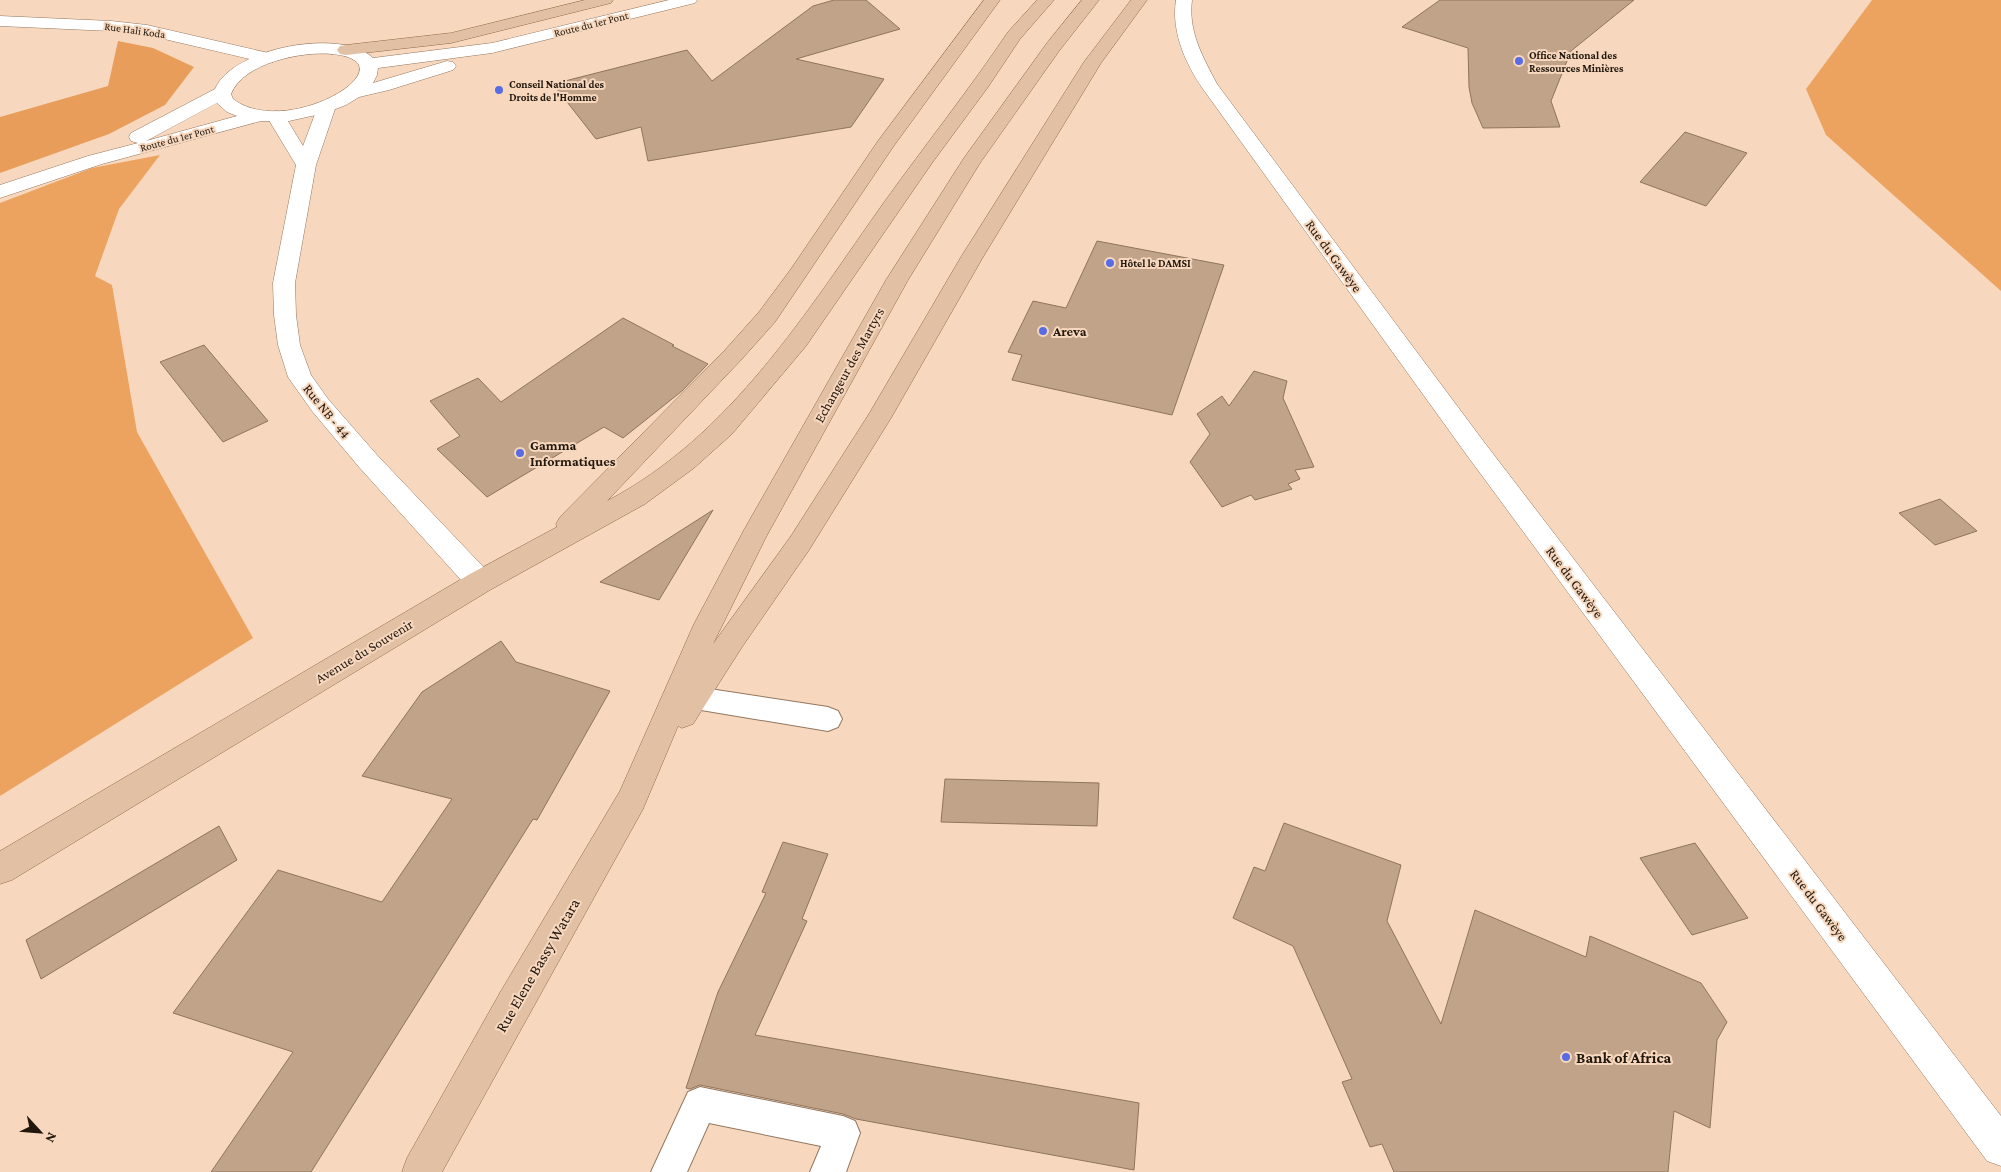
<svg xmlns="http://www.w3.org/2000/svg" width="2001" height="1172" font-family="'Crimson Pro',serif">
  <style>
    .forest { fill: #e89e5a }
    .water { fill: #eca35f }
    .building { fill: #c0a389; stroke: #90745c }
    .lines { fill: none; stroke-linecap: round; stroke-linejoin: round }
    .lane-casing { stroke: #93775f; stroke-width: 2 }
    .street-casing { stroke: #93775f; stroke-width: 1 }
    .secondary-casing { stroke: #93775f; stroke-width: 1 }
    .primary-casing { stroke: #916a46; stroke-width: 1 }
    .lane { fill: #fff; fill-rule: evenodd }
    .street { fill: #fff; fill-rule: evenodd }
    .secondary { fill: #fff; fill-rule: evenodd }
    .primary { fill: #e1c0a3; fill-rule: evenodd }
    .poi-dot { fill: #586ce3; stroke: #f7d8be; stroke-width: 2 }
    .labels { text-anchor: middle; stroke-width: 4; stroke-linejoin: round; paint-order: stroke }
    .far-street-label { font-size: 11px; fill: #22170d; stroke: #f7d8be }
    .far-poi-label { font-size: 11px; font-weight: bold; fill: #22170d; stroke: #f7d8be; text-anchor: start }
    .street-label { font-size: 14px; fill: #22170d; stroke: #f7d8be }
    .poi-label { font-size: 14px; font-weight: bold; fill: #22170d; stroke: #f7d8be; text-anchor: start }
    .near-street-label { font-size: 16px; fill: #22170d; stroke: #f7d8be }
    .near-poi-label { font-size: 16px; font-weight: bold; fill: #22170d; stroke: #f7d8be; text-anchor: start }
  </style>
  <rect width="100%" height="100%" fill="#f7d8be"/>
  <path class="forest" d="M118,41L153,48L194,67L165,105L109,134L0,173V117L108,86Z"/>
  <path class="water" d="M1872,0H2001V291L1826,135L1806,89Z
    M160,155L119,209L95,276L112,285L137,432L253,638L0,796V203L92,168Z"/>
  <path class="building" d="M834,0H866L900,29L796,59L884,79L851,127L648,161L641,127L596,139L553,84L687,50L712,81L813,6Z
    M1440,0H1634L1571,51L1551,101L1560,127L1483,128L1472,103L1469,87L1468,48L1402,27Z
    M1685,132L1747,153L1706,206L1640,182Z
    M1097,241L1224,265L1172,415L1012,380L1022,355L1008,352L1033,301L1066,308Z
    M623,318L674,345L672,346L708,364L682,391L623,438L604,427L487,497L437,449L460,436L430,401L478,378L501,402Z
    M204,345L268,421L223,442L160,362Z
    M1254,371L1287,381L1283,398L1314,467L1295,470L1300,479L1288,484L1292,489L1255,500L1251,495L1222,507L1190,462L1210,434L1197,414L1222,396L1229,406Z
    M1940,499L1977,531L1935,545L1899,513Z
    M713,510L659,600L600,582Z
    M501,641L516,662L610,691L537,820L533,819L311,1172H211L293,1052L173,1013L278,870L382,902L452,799L362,776L422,692Z
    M945,779L1099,783L1097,826L941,822Z
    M1284,823L1401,865L1387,921L1441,1024L1475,910L1586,957L1590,936L1701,983L1727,1022L1717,1040L1710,1128L1674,1111L1668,1172H1394L1382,1144L1370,1147L1342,1082L1352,1079L1293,946L1233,918L1254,867L1265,871Z
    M219,826L237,860L41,979L26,940Z
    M783,842L828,854L802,919L807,921L755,1035L1139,1103L1134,1170L856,1119L843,1114L700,1085L690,1089L686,1088L718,992L766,893L762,892Z
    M1695,843L1748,918L1692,935L1640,858Z"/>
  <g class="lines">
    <g class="lane-casing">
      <path id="lane" d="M677,684L828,707L838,711L842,719L838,727L828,731L677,706L667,703L664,695L667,687Z
        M700,1087L843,1116L855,1121L860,1133L846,1172H810L821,1146L709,1123L687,1172H651L688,1092Z"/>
    </g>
    <g class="street-casing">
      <path id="street" d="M0,16L111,21L147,25L273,54L276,58L273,62L267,63L147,35L111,31L0,26Z
        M327,101L333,102L336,106L316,165L295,283L296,315L300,345L311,375L328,399L377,455L490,574L494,582L490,590L480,593L470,590L359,467L312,411L288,377L278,345L274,315L273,283L296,165L267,117L269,113L276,111L283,113L303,146L318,106L321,102Z"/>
    </g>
    <g class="secondary-casing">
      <path id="secondary" d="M669,0H697L695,3L492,53L378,68L377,75L373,83L447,61L453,62L456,66L453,70L389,90L359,97L346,105L325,113L289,121H261L102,164L0,198V185L88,156L138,143L131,141L129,137L131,133L215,89C232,48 342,27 373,58L492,43ZM332,54C416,62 288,141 233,99L231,94C243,63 302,51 332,54ZM217,103L227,112L237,116L146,141Z
        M1176,0H1192C1188,32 1203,57 1217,84L1484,442L2001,1116V1166L1987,1161L1466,454L1203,89C1185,63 1171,31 1176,0Z"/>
    </g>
    <g class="primary-casing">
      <path id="primary" d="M585,0H613L611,3L451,43L346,55L340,54L337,50L340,46L346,45L451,33Z
        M984,0H1000L893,147L775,322L741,360L607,501C731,436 807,311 885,201C926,144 969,90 1008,32L1037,0H1054L1020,39L988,87L932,163L806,346L732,434L694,468L645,504L490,590L12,880L0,884V851L470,574L557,527L556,524L560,517L725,350L759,312L791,269L878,141Z
        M1082,0H1099L1059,51L980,163L908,280L766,537L713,644L791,536L869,414L961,257L1084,62L1131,0H1147L1101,63L983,257L891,418L809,550L742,647L693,724L682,728L678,726L643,809L442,1172H402L407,1158L501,991L620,791L694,624L744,530L886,280L964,158L1047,43Z"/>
    </g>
    <use href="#lane" class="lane"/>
    <use href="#street" class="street"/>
    <use href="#secondary" class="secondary"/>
    <use href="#primary" class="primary"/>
  </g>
  <g class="poi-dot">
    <circle cx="1519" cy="61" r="5"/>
    <circle cx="499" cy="90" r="5"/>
    <circle cx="1110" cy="263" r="5"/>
    <circle cx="1043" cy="331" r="5"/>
    <circle cx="520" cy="453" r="5"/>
    <circle cx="1566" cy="1057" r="5"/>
  </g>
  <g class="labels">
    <g class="far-street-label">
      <text transform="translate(591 24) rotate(-14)" y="4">Route du 1er Pont</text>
      <text transform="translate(135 30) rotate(8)" y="4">Rue Hali Koda</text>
      <text transform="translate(177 138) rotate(-15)" y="4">Route du 1er Pont</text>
    </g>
    <g class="far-poi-label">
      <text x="1529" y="59">Office National des<tspan x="1529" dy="13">Ressources Minières</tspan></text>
      <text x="509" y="88">Conseil National des<tspan x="509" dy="13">Droits de l'Homme</tspan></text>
      <text x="1120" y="267">Hôtel le DAMSI</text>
    </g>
    <g class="street-label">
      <text transform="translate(1334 256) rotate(54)" y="5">Rue du Gawèye</text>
      <text transform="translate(849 365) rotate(-61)" y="5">Echangeur des Martyrs</text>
      <text transform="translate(327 411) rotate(51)" y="5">Rue NB - 44</text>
      <text transform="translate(1575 582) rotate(53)" y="5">Rue du Gawèye</text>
      <text transform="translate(364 651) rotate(-31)" y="5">Avenue du Souvenir</text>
      <text transform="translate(1819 905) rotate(53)" y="5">Rue du Gawèye</text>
    </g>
    <g class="poi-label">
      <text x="1053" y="336">Areva</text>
      <text x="530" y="450">Gamma<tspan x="530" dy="16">Informatiques</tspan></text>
    </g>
    <g class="near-street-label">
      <text transform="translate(537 965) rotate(-60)" y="6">Rue Elene Bassy Watara</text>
    </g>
    <g class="near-poi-label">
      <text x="1576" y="1063">Bank of Africa</text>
    </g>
  </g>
  <g transform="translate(40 1132) rotate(116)" stroke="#f7d8be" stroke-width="4" paint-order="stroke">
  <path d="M0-4L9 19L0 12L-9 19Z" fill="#22170d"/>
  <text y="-8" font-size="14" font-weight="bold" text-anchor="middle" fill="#22170d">N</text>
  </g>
</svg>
